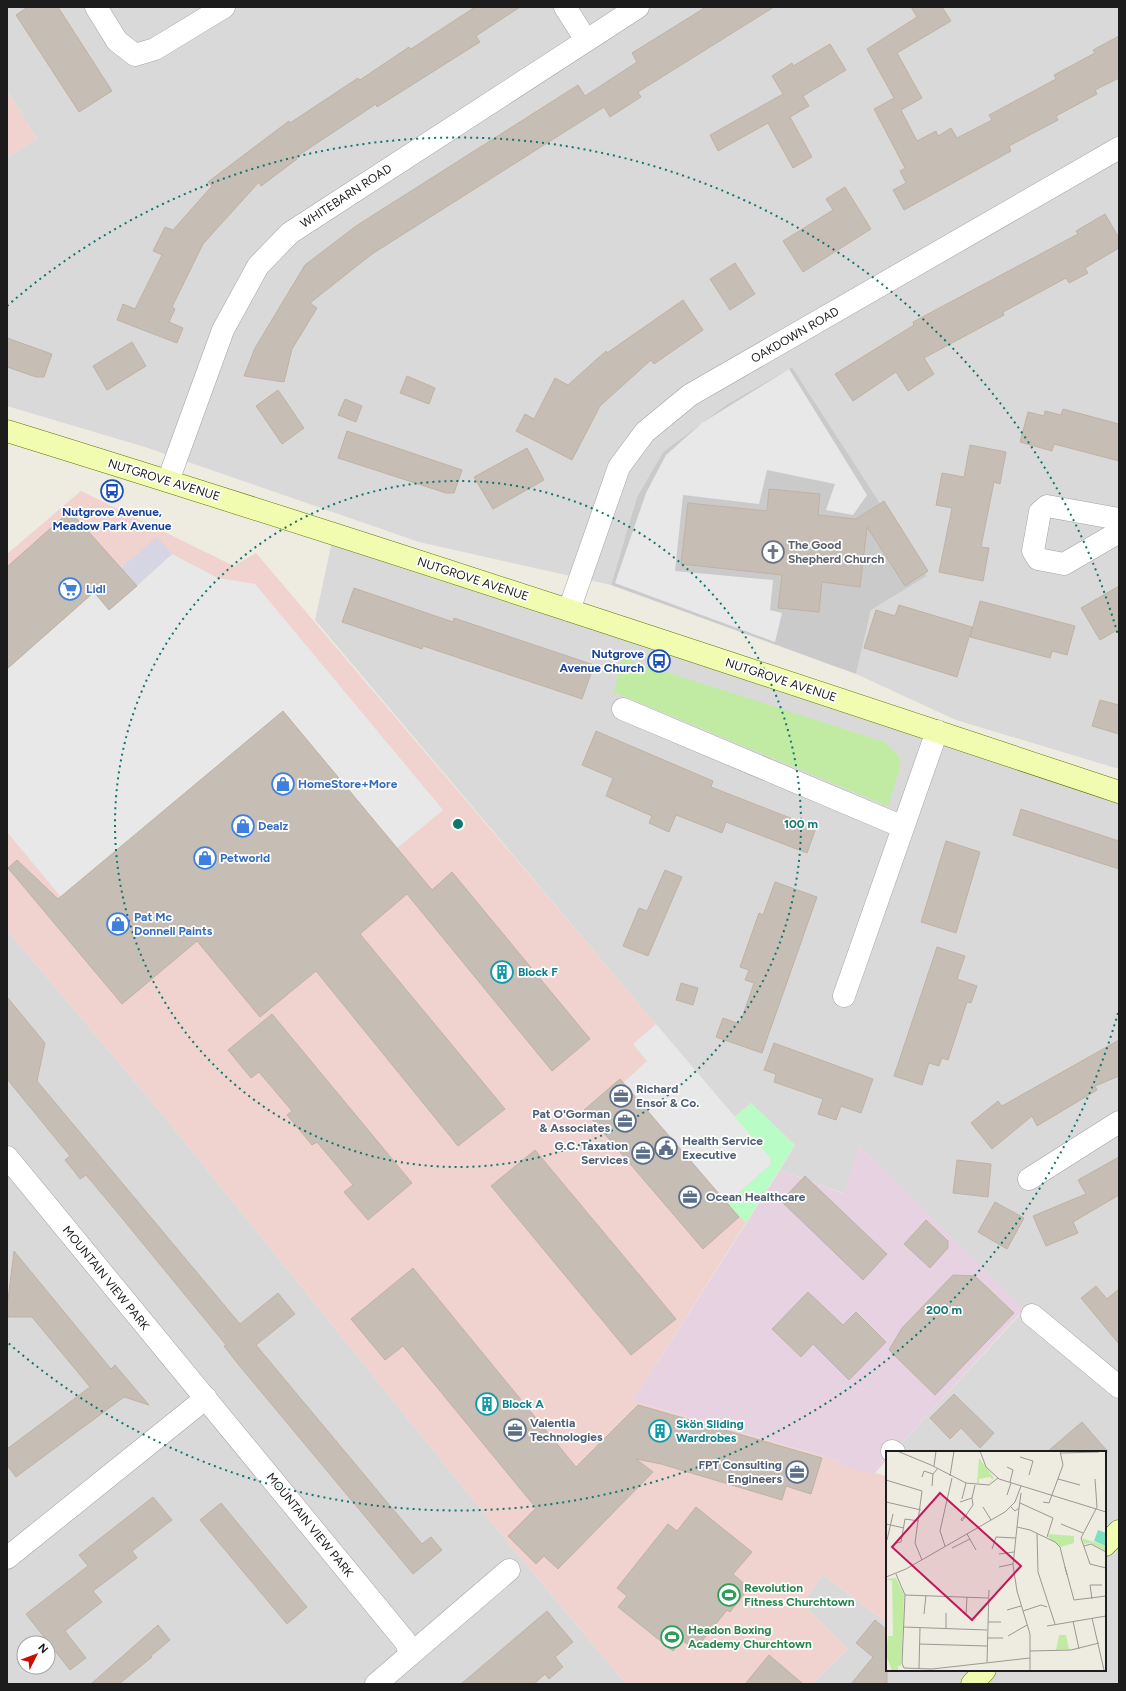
<svg xmlns="http://www.w3.org/2000/svg" width="1126" height="1691" font-family="Figtree,sans-serif">
  <style>
    .residential { fill: #dad9d9; fill-rule: evenodd }
    .commercial { fill: #f0d3ce }
    .industrial { fill: #e7d2e2 }
    .religious { fill: #cacaca }
    .grass { fill: #c1eba3 }
    .park { fill: #bafcc5 }
    .parking { fill: #e8e8e8 }
    .plaza { fill: #d6d5e4 }
    .building { fill: #c6bdb4; stroke: #c0b2a3 }
    .lines { fill: none; stroke-linecap: round; stroke-linejoin: round }
    .street-casing { stroke: #a3a3a3; stroke-width: 23 }
    .secondary-casing { stroke: #5f7600; stroke-width: 23 }
    .street { stroke: #fff; stroke-width: 22 }
    .secondary { stroke: #f2fcb1; stroke-width: 22 }
    .ring { fill: none; stroke: #0f766e; stroke-width: 2; stroke-dasharray: 2 4 }
    .labels { text-anchor: middle; stroke-width: 3.5; stroke-linejoin: round; paint-order: stroke }
    .street-label { font-size: 12px; fill: #1c1c1c; stroke: #fff }
    .transit-label { font-size: 12px; font-weight: bold; fill: #164399; stroke: #fff }
    .worship-label { font-size: 12px; font-weight: bold; fill: #5b616d; stroke: #fff; text-anchor: start }
    .shop-label { font-size: 12px; font-weight: bold; fill: #366cbe; stroke: #fff; text-anchor: start }
    .culture-label { font-size: 12px; font-weight: bold; fill: #0d838f; stroke: #fff; text-anchor: start }
    .service-label { font-size: 12px; font-weight: bold; fill: #4e5e75; stroke: #fff; text-anchor: start }
    .leisure-label { font-size: 12px; font-weight: bold; fill: #27864d; stroke: #fff; text-anchor: start }
    .inset-road { fill: none; stroke: #9a9892; stroke-width: 1 }
    .view { fill: #c2185b; fill-opacity: 0.15; stroke: #c2185b; stroke-width: 2 }
    .inset-edge { fill: none; stroke: #1c1c1c; stroke-width: 2 }
    .centre { fill: #0f766e; stroke: #fff; stroke-width: 2 }
    .ring-label { font-size: 12px; text-anchor: middle; font-weight: bold; fill: #0f766e; stroke: #fff; stroke-width: 3.5; stroke-linejoin: round; paint-order: stroke }
  </style>
  <rect width="100%" height="100%" fill="#eeebe1"/>
  <path class="residential" d="M7,7H1119V769L956,720L856,674L871,610L927,576L792,367L726,405L663,452L637,497L611,585L419,542L148,448L7,406V157L37,139L7,90Z
    M333,537L1119,791V1684H812L848,1649L802,1603L823,1575L887,1623V1670H1105V1452H894L1024,1310L859,1145L845,1194L780,1170L795,1145L751,1103L734,1117L315,620Z
    M7,930L158,1109L496,1528L626,1684H7ZM24,1643H48V1667H24Z"/>
  <path class="commercial" d="M7,90L37,139L7,157Z
    M81,491L234,566L256,553L734,1116L751,1103L795,1145L633,1401L842,1462V1466L887,1476V1623L823,1575L802,1603L848,1649L812,1684H626L496,1528L158,1109L7,930V554Z"/>
  <path class="industrial" d="M859,1145L1024,1309L874,1474L841,1466L842,1462L822,1456L633,1401L780,1170L844,1194Z"/>
  <path class="religious" d="M792,367L927,576L871,610L856,674L611,585L637,497L663,452L726,405Z"/>
  <path class="grass" d="M622,658L885,742L899,756L900,768L888,806L614,692Z"/>
  <path class="park" d="M751,1103L795,1145L746,1223L727,1203L771,1164L769,1158L734,1117Z"/>
  <path class="parking" d="M789,369L867,495L853,515L826,510L835,484L767,470L759,504L683,495L675,571L773,580L770,610L782,613L775,642L615,583L646,493L666,455L702,423Z
    M172,554L218,578L255,584L443,810L397,848L283,711L61,897L7,832V669L94,593L109,609Z
    M656,1024L770,1158L771,1164L727,1203L623,1083L647,1061L633,1044Z"/>
  <path class="plaza" d="M157,537L172,554L137,586L121,568Z"/>
  <path class="building" d="M28,7H58L112,91L79,112L16,15Z
    M475,7H520L476,36L480,42L377,107L376,104L296,157L297,159L261,186L259,182L203,244L172,307L175,309L169,322L183,328L177,343L117,320L123,304L135,309L162,255L153,251L165,227L173,230L212,186L208,182L289,121L290,123L358,78L360,80L409,47L411,49Z
    M706,7H774L638,92L641,97L610,117L604,107L372,254L310,303L317,308L292,349L284,382L244,376L255,348L305,265L356,226L578,85L585,96L637,62L632,53Z
    M911,7H942L951,21L897,53L922,98L901,110L917,141L936,131L938,136L951,128L957,138L992,120L989,115L1056,79L1054,75L1095,53L1093,50L1119,36V78L1095,90L1097,94L1056,116L1058,120L1009,146L1011,151L904,210L893,190L906,183L900,171L905,168L874,109L894,98L867,49L917,17Z
    M830,44L846,70L803,96L809,106L790,117L812,157L793,168L768,123L718,151L710,135L783,94L772,76L792,63L793,66Z
    M845,187L871,229L803,272L783,241L833,210L826,199Z
    M1105,214L1119,238V248L1085,268L1088,273L1069,283L1066,278L1003,312L1004,315L924,358L934,374L908,391L896,372L853,401L835,374L914,325L913,322L1078,234L1076,231Z
    M735,263L755,294L730,310L710,279Z
    M683,300L703,330L654,364L651,360L600,406L572,460L516,431L525,414L534,419L555,378L568,385L606,351L607,353Z
    M7,338L52,354L44,377H36L7,367Z
    M132,342L146,366L107,390L93,366Z
    M407,376L435,388L429,404L400,393Z
    M278,390L304,428L282,444L256,406Z
    M345,399L362,406L356,422L338,415Z
    M1063,409L1119,424V461L1054,444L1052,451L1020,442L1028,412L1044,416L1045,411L1061,415Z
    M347,431L462,470L454,493H446L338,458Z
    M970,445L1006,452L1000,484L994,482L981,547L989,548L983,581L939,572L952,508L936,505L942,473L964,477Z
    M527,448L544,480L493,509L474,477Z
    M769,489L820,494L818,515L856,519L884,501L928,571L905,586L867,527L860,587L822,582L819,612L778,608L782,575L681,564L688,503L767,511Z
    M70,511L137,586L109,610L94,592L7,669V567Z
    M1119,586V629L1100,640L1081,608Z
    M354,588L453,622L454,618L594,665L582,699L423,646L422,649L342,622Z
    M980,601L1075,626L1067,655L1052,651L1050,658L970,637Z
    M899,605L972,627L957,677L864,648L876,610L895,616Z
    M1100,700L1119,705V734L1092,726Z
    M283,711L432,890L452,872L590,1039L552,1071L407,894L360,934L505,1109L458,1146L316,971L260,1017L197,941L122,1004L8,868L17,860L58,899Z
    M596,731L713,781L711,787L816,828L807,853L726,822L722,833L676,815L669,832L649,823L652,816L606,796L613,778L582,765Z
    M1021,809L1119,841V869L1013,835Z
    M946,841L980,852L956,933L921,922Z
    M665,870L682,877L648,956L623,946L639,908L647,911Z
    M775,882L817,897L762,1053L716,1037L723,1018L740,1024L754,983L745,980L749,970L740,967L759,913L763,915Z
    M937,947L965,956L957,979L977,986L971,1003L967,1002L948,1060L942,1058L939,1066L929,1063L922,1085L894,1076Z
    M681,983L698,988L693,1005L676,1000Z
    M7,997L45,1043L37,1081L240,1324L278,1293L295,1314L256,1345L422,1544L431,1537L442,1550L413,1574L238,1364L224,1346L226,1345L117,1212L86,1175L80,1179L74,1171L65,1160L70,1156L7,1079Z
    M272,1014L412,1183L368,1220L344,1192L353,1185L317,1142L312,1145L287,1115L292,1111L259,1072L251,1078L228,1050Z
    M1119,1040V1076L1095,1086L1097,1090L1037,1126L1032,1116L992,1149L971,1123L998,1101L1002,1106Z
    M774,1043L873,1079L861,1113L841,1106L836,1120L818,1114L823,1099L774,1082L776,1074L764,1070Z
    M620,1079L739,1217L703,1249L584,1110Z
    M535,1150L676,1319L631,1355L491,1186Z
    M1119,1157V1195L1073,1222L1078,1233L1046,1246L1033,1216L1086,1194L1078,1180Z
    M957,1160L991,1164L988,1197L953,1193Z
    M805,1176L887,1254L863,1280L781,1201Z
    M995,1202L1024,1218L1007,1249L978,1232Z
    M926,1220L948,1241V1248L930,1268L904,1244Z
    M14,1251L111,1369L115,1365L149,1405L124,1397L16,1477L7,1465V1449L90,1387L32,1317H8L7,1308Z
    M413,1268L576,1467L638,1405L822,1458L811,1494L786,1486L782,1500L661,1464L636,1459L653,1472L558,1569L544,1556L536,1564L508,1536L536,1508L403,1346L385,1360L351,1319Z
    M953,1275L975,1276L1014,1313L935,1395L889,1350L902,1328Z
    M1096,1286L1107,1299L1119,1289V1344L1081,1298Z
    M808,1292L843,1325L856,1312L886,1342L849,1380L813,1344L801,1357L772,1329Z
    M954,1394L994,1433L980,1448L961,1428L950,1439L930,1418Z
    M1082,1422L1108,1452H1047Z
    M153,1497L172,1520L132,1551L137,1558L93,1591L102,1602L65,1631L86,1658L70,1670L26,1614L88,1566L79,1555Z
    M221,1503L307,1607L287,1624L200,1520Z
    M696,1507L752,1552L733,1574L749,1588L730,1612L727,1610L695,1650L682,1640L673,1651L618,1607L627,1596L617,1588L668,1524L677,1531Z
    M547,1611L573,1642L555,1657L563,1667L549,1679L545,1674L534,1684H461Z
    M875,1620L887,1630V1684H851L873,1657L856,1643Z
    M158,1625L170,1640L151,1656L152,1657L119,1684H91Z
    M769,1655L803,1684H745Z"/>
  <g class="lines">
    <g class="street-casing">
      <path id="street" d="M96,7L117,41L135,55L155,49L224,7
        M565,7L586,40
        M168,481L223,330L258,266L290,233L638,7
        M1119,519L1047,506L1040,512L1033,551L1038,559L1064,564L1119,532
        M569,610L619,467L645,432L690,395L1119,148
        M623,709L903,827
        M844,996L937,731
        M7,1157L405,1641L411,1654
        M1029,1179L1119,1122
        M1032,1315L1119,1387
        M892,1451L894,1452
        M7,1558L206,1398
        M376,1684L509,1570"/>
    </g>
    <g class="secondary-casing">
      <path id="secondary" d="M7,431C379,546 749,669 1119,792
        M1105,1545L1119,1531
        M972,1684L985,1670"/>
    </g>
    <use href="#street" class="street"/>
    <use href="#secondary" class="secondary"/>
  </g>
  <g class="ring">
    <circle cx="458" cy="824" r="343"/>
    <path d="M1118 1013A687 687 0 0 1 7 1342M7 306A687 687 0 0 1 1118 635"/>
  </g>
  <defs>
    <g id="bus-ring" transform="scale(1.15)"><circle r="9.5" fill="#fff" stroke="#1a4fb4" stroke-width="1.5"/><path d="M-5-6H5V4H4V6H2V4H-2V6H-4V4H-5ZM-3.5-4V0h7V-4ZM-3.5 1.2v1.5H-2V1.2ZM2 1.2v1.5H3.5V1.2Z" fill="#1a4fb4"/></g>
    <g id="church-ring" transform="scale(1.15)"><circle r="9.5" fill="#fff" stroke="#6b7280" stroke-width="1.5"/><path d="M-1.2-6h2.4v3.5h3.3v2.4h-3.3V6h-2.4V-.1h-3.3v-2.4h3.3Z" fill="#6b7280"/></g>
    <g id="supermarket-ring" transform="scale(1.15)"><circle r="9.5" fill="#fff" stroke="#3f7fe0" stroke-width="1.5"/><path d="M-6-5.5h2.5l.6 2H6L4.5 2H-2.5L-4.4-4H-6ZM-1.5 3.2a1.3 1.3 0 1 0 .1 0ZM3 3.2a1.3 1.3 0 1 0 .1 0Z" fill="#3f7fe0"/></g>
    <g id="shop-ring" transform="scale(1.15)"><circle r="9.5" fill="#fff" stroke="#3f7fe0" stroke-width="1.5"/><path d="M-5-2.5h2.3a2.7 3.5 0 0 1 5.4 0H5L5.5 6h-11ZM-1.5-2.5h3a1.5 2.3 0 0 0-3 0Z" fill="#3f7fe0"/></g>
    <g id="building-ring" transform="scale(1.15)"><circle r="9.5" fill="#fff" stroke="#0f9aa8" stroke-width="1.5"/><path d="M-4-6H4V6H1V3H-1V6H-4ZM-2.5-4.3h1.7v1.8h-1.7ZM.8-4.3h1.7v1.8H.8ZM-2.5-1h1.7V.8h-1.7ZM.8-1h1.7V.8H.8Z" fill="#0f9aa8"/></g>
    <g id="office-ring" transform="scale(1.15)"><circle r="9.5" fill="#fff" stroke="#5c6f8a" stroke-width="1.5"/><path d="M-6-3h4V-5.5h4V-3h4V5H-6ZM-1-4.5V-3h2v-1.5ZM-6 0V1H6V0Z" fill="#5c6f8a"/></g>
    <g id="civic-ring" transform="scale(1.15)"><circle r="9.5" fill="#fff" stroke="#5c6f8a" stroke-width="1.5"/><path d="M-.6-6.5H3V-4.5H.6V-3L4-1V1h2V6H-6V1h2V-1L-.6-3ZM-1.2 2.5V6h2.4V2.5Z" fill="#5c6f8a"/></g>
    <g id="stadium-ring" transform="scale(1.15)"><circle r="9.5" fill="#fff" stroke="#2e9e5b" stroke-width="1.5"/><path d="M0-5a6.5 5 0 1 0 0 10a6.5 5 0 1 0 0-10ZM-3.5-1.8h7v3.6h-7Z" fill="#2e9e5b"/></g>
  </defs>
  <g fill-rule="evenodd">
    <use href="#bus-ring" x="112" y="491"/>
    <use href="#church-ring" x="773" y="552"/>
    <use href="#supermarket-ring" x="70" y="589"/>
    <use href="#bus-ring" x="659" y="661"/>
    <use href="#shop-ring" x="283" y="784"/>
    <use href="#shop-ring" x="243" y="826"/>
    <use href="#shop-ring" x="205" y="858"/>
    <use href="#shop-ring" x="118" y="924"/>
    <use href="#building-ring" x="502" y="972"/>
    <use href="#office-ring" x="621" y="1096"/>
    <use href="#office-ring" x="625" y="1121"/>
    <use href="#civic-ring" x="666" y="1148"/>
    <use href="#office-ring" x="643" y="1153"/>
    <use href="#office-ring" x="690" y="1197"/>
    <use href="#building-ring" x="487" y="1404"/>
    <use href="#office-ring" x="515" y="1430"/>
    <use href="#building-ring" x="660" y="1431"/>
    <use href="#office-ring" x="797" y="1472"/>
    <use href="#stadium-ring" x="729" y="1595"/>
    <use href="#stadium-ring" x="672" y="1637"/>
  </g>
  <g class="labels">
    <g class="street-label">
      <text transform="translate(346 196) rotate(-33)" y="4">WHITEBARN ROAD</text>
      <text transform="translate(795 335) rotate(-30)" y="4">OAKDOWN ROAD</text>
      <text transform="translate(164 480) rotate(17)" y="4">NUTGROVE AVENUE</text>
      <text transform="translate(473 579) rotate(18)" y="4">NUTGROVE AVENUE</text>
      <text transform="translate(781 680) rotate(18)" y="4">NUTGROVE AVENUE</text>
      <text transform="translate(106 1278) rotate(51)" y="4">MOUNTAIN VIEW PARK</text>
      <text transform="translate(310 1525) rotate(51)" y="4">MOUNTAIN VIEW PARK</text>
    </g>
    <g class="transit-label">
      <text x="112" y="516">Nutgrove Avenue,<tspan x="112" dy="14">Meadow Park Avenue</tspan></text>
      <text x="644" y="658" text-anchor="end">Nutgrove<tspan x="644" dy="14">Avenue Church</tspan></text>
    </g>
    <g class="worship-label">
      <text x="788" y="549">The Good<tspan x="788" dy="14">Shepherd Church</tspan></text>
    </g>
    <g class="shop-label">
      <text x="86" y="593">Lidl</text>
      <text x="298" y="788">HomeStore+More</text>
      <text x="258" y="830">Dealz</text>
      <text x="220" y="862">Petworld</text>
      <text x="134" y="921">Pat Mc<tspan x="134" dy="14">Donnell Paints</tspan></text>
    </g>
    <g class="culture-label">
      <text x="518" y="976">Block F</text>
      <text x="502" y="1408">Block A</text>
      <text x="676" y="1428">Skön Sliding<tspan x="676" dy="14">Wardrobes</tspan></text>
    </g>
    <g class="service-label">
      <text x="636" y="1093">Richard<tspan x="636" dy="14">Ensor &amp; Co.</tspan></text>
      <text x="610" y="1118" text-anchor="end">Pat O'Gorman<tspan x="610" dy="14">&amp; Associates</tspan></text>
      <text x="682" y="1145">Health Service<tspan x="682" dy="14">Executive</tspan></text>
      <text x="628" y="1150" text-anchor="end">G.C. Taxation<tspan x="628" dy="14">Services</tspan></text>
      <text x="706" y="1201">Ocean Healthcare</text>
      <text x="530" y="1427">Valentia<tspan x="530" dy="14">Technologies</tspan></text>
      <text x="782" y="1469" text-anchor="end">FPT Consulting<tspan x="782" dy="14">Engineers</tspan></text>
    </g>
    <g class="leisure-label">
      <text x="744" y="1592">Revolution<tspan x="744" dy="14">Fitness Churchtown</tspan></text>
      <text x="688" y="1634">Headon Boxing<tspan x="688" dy="14">Academy Churchtown</tspan></text>
    </g>
  </g>
  <g transform="translate(886 1451)">
    <rect width="220" height="220" fill="#eeebe1"/>
    <path d="M93,7L108,27L105,31L101,32L107,29L104,26L93,28V32L99,33L91,32ZM163,83L188,85V92L175,96L162,86ZM196,87L220,95V100L205,92L198,93ZM10,127L18,144L17,173L15,215H12V220H6L0,204L2,185H7L6,130L0,128ZM173,184H180L183,198L170,199Z" fill="#c1eba3"/>
    <path d="M212,79L220,82V95L208,90Z" fill="#7ae2c2"/>
    <path class="inset-road" d="M11,0L45,14L80,32L103,34L112,27M94,0L100,16L113,28L220,61M175,2L213,1M134,6L147,10L143,24M48,15L50,0M121,16L127,19L124,31M64,25L68,0M36,26L38,20L47,23L52,17M172,28L194,34M209,28L211,56L195,87L204,113L220,117M0,29L36,40L29,92L36,109M46,35L47,23M121,44L125,32M76,48L80,32M0,51L35,59M74,51L86,47L89,34M157,51L163,52L177,14L174,0M134,52L167,67L161,86M97,56L105,69M125,56L129,60L133,57L135,42M133,57L127,114L131,140L144,183V220M80,64L75,68L76,70L87,54L86,47M0,73L18,77M175,73L197,82M131,76L144,79L169,91L174,96L181,124M151,82L152,121L169,173M81,83L90,99M1,89L7,63M10,92L15,91L19,68L33,70M59,95L54,80L66,27M198,95L205,93L220,101M66,97L84,88M106,98L110,86L130,87M113,103L128,101M113,116L127,113M179,116L188,149L220,145M10,123L19,144L16,212L18,217L46,218L144,207M0,126L20,118L119,61L129,51L135,35M19,144L102,147M206,148L204,134H216M121,159L135,155M137,160L155,154L161,156M38,163L40,144M80,164L81,146M206,167L218,219M187,170L193,198M102,171H115M161,175L220,165M17,176L101,179M60,177V162M122,185L141,174M101,187H117M33,193L101,195M144,200L185,199L213,192M101,211L103,139M33,217L34,177"/>
    <path class="view" d="M54,42L135,115L86,169L6,96Z"/>
    <rect width="220" height="220" class="inset-edge"/>
  </g>
  <circle cx="458" cy="824" r="6" class="centre"/>
  <g class="ring-label">
    <text x="801" y="828">100 m</text>
    <text x="944" y="1314">200 m</text>
  </g>
  <rect width="1126" height="1691" fill="none" stroke="#1c1c1c" stroke-width="16"/>
  <g transform="translate(36 1655) rotate(48)"><circle r="19" fill="#ffffff" stroke="#a4a4a4"/>
  <path d="M0-3L7 15L0 10L-7 15Z" fill="#c81000"/>
  <text y="-6" font-size="11" font-weight="bold" text-anchor="middle" fill="#1c1c1c">N</text>
  </g>
</svg>
